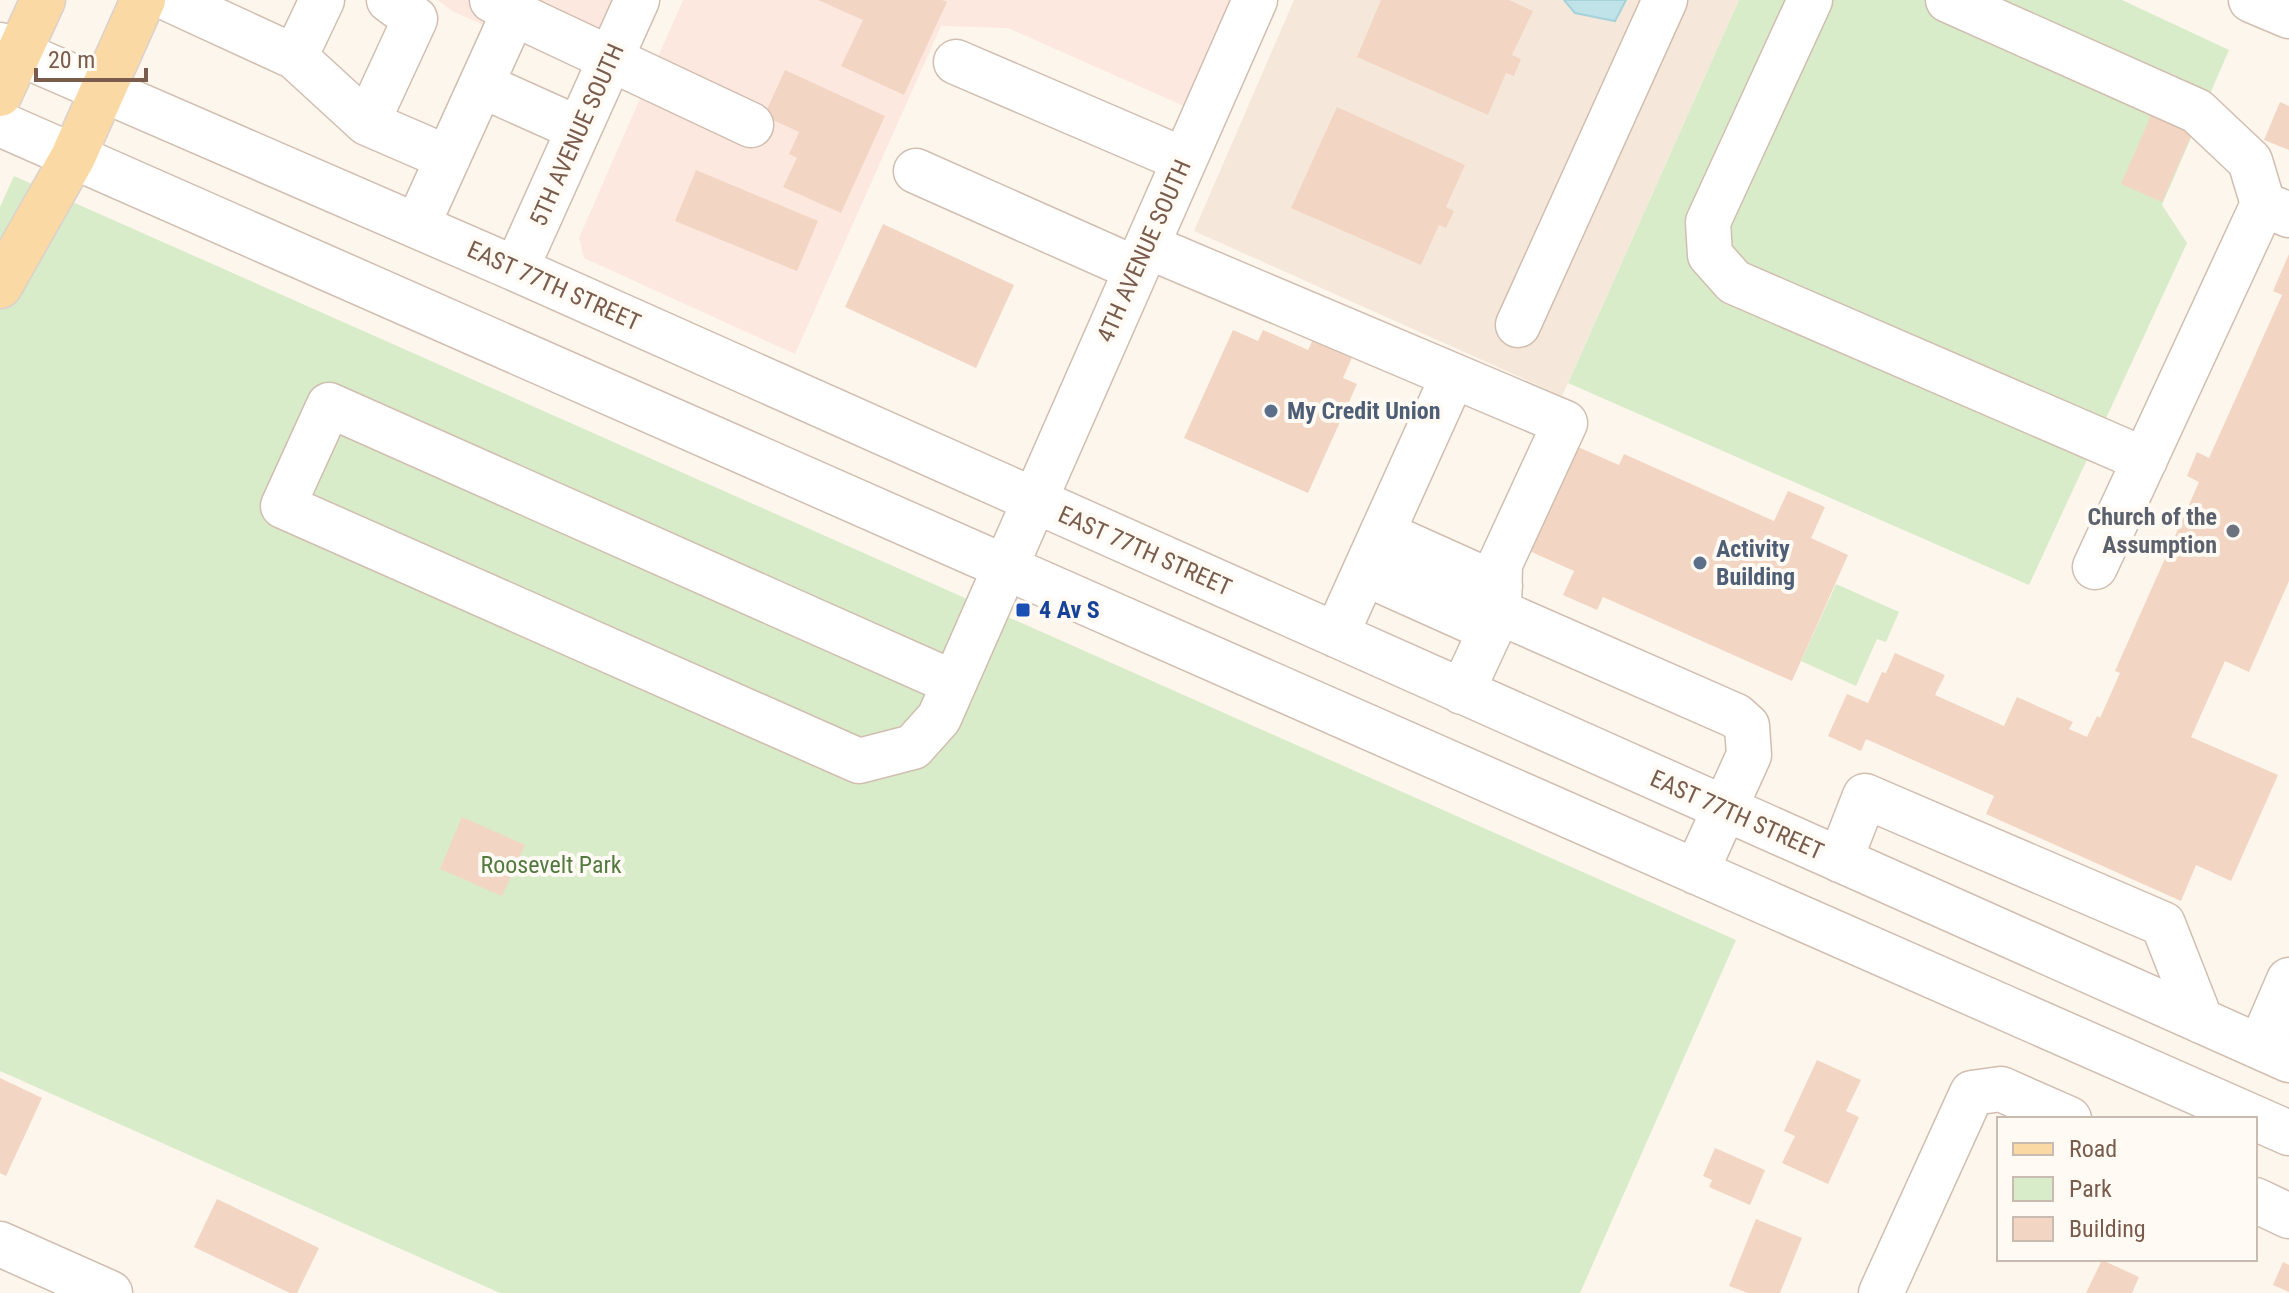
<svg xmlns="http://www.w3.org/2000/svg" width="2289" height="1293" font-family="'Roboto Condensed',sans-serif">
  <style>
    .residential { fill: #f5e8da }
    .commercial { fill: #fde8e0 }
    .green { fill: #d8ecc9 }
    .water { fill: #bfe3e8; stroke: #a5d3da; stroke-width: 2 }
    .building { fill: #f3d5c3 }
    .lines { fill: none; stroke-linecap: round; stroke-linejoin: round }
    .minor-casing { stroke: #d1beb0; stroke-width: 47 }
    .major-casing { stroke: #dad1cd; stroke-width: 47 }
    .minor { stroke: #fff; stroke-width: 44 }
    .major { stroke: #fbd9a5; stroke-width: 44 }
    .service-dot { fill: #5c6f8a; stroke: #fffaf3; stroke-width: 3 }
    .worship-dot { fill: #6b7280; stroke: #fffaf3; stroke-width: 3 }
    .transit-dot { fill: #1a4fb4; stroke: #fffaf3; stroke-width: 3 }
    .labels { text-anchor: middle; stroke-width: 8; stroke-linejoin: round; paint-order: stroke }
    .street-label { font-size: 24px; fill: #7a5c4d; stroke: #fffaf3 }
    .service-label { font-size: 24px; font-weight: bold; fill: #4e5e75; stroke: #fffaf3; text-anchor: start }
    .worship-label { font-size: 24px; font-weight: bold; fill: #5b616d; stroke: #fffaf3; text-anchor: end }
    .transit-label { font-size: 24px; font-weight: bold; fill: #164399; stroke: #fffaf3; text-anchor: start }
    .park-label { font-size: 24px; fill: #537a41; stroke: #fffaf3 }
  </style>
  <rect width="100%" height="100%" fill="#fdf6ec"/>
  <path class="residential" d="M1294,0H1739L1562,396L1194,231Z"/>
  <path class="commercial" d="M438,0H621L588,72L452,11Z
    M683,0H1233L1186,107L1008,28L941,26L795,354L584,258L579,238Z"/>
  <path class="green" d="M1739,0H2122L2229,50L2162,205L2187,243L2029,585L1568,383Z
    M14,176L1736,940L1580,1293H500L0,1071V207Z
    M1836,584L1899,612L1886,642L1877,639L1856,686L1801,661Z"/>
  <path class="water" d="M1564,0H1626L1615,21L1575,13Z"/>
  <path class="building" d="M818,0H942L947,2L904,95L841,66L863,20Z
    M1381,0H1509L1533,11L1512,55L1521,59L1514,76L1506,73L1488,115L1357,57Z
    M785,70L885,116L841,213L783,187L797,158L789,154L799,132L764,116Z
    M2280,102L2289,106V150L2264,140Z
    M1337,107L1465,165L1446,207L1454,211L1446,228L1439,225L1421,265L1291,208Z
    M2153,111L2194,129L2162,202L2121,184Z
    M696,170L818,221L797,271L675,221Z
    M883,224L1014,285L976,368L845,307Z
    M2289,254V581L2249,672L2225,661L2191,737L2278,775L2231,881L2196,865L2181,901L1986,814L1994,796L1866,739L1861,751L1828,736L1847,694L1868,703L1882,672L1886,673L1895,653L1945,675L1935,695L2004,726L2017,697L2073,722L2069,729L2087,737L2097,716L2100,718L2120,673L2115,671L2199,482L2187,476L2197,452L2209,458L2282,295L2273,291Z
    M1233,330L1258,341L1263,330L1308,350L1315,335L1354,353L1343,378L1357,384L1308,493L1184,438Z
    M1571,444L1619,465L1624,454L1774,521L1788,491L1825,507L1811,538L1848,555L1792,681L1603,597L1597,610L1563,595L1574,571L1525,549Z
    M462,817L525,845L502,896L440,869Z
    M1817,1060L1861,1080L1846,1111L1859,1117L1828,1184L1782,1163L1795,1136L1784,1131Z
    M0,1078L42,1098L6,1176L0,1173Z
    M1715,1148L1765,1170L1750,1205L1709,1187L1712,1180L1703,1176Z
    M217,1199L319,1248L297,1293H290L194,1247Z
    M1756,1219L1802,1238L1780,1293H1748L1729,1286Z
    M2102,1260L2139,1277L2132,1293H2086Z
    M2283,1262L2289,1265V1292L2273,1285Z"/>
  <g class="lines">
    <g class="minor-casing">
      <path id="minor" d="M171,0L295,57L367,123L415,19L389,0
        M492,0L532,22L751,125
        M1810,0L1708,222L1710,255L1734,282L2145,460
        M1948,0L2197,111L2250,161L2263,204
        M2251,0L2289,16
        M0,45L516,269L2289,1060
        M295,57L322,0
        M956,62L1184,160
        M481,85L579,129
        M367,123L448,158
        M0,124L2289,1133
        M916,171L1136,269
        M417,226L514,12
        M1147,246L1565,423L1500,564L1499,612L1462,692
        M516,269L637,0
        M1518,325L1665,0
        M1382,533L1500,586
        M2095,567L2263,204L2289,215
        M1364,573L1491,630
        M1499,612L1736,716L1747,726L1749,755L1696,872
        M1336,635L1453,376
        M954,683L329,405L283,506L859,761L913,747L939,718L1255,0
        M1840,860L1865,796L2163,924L2201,1021
        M2260,1047L2289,980
        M2255,1200L2289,1216
        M0,1244L110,1293
        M1881,1293L1972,1093L2001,1089L2069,1119"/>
    </g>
    <g class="major-casing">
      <path id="major" d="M0,94L43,0
        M0,286L73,157L143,0"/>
    </g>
    <use href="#minor" class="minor"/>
    <use href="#major" class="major"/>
  </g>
  <g class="service-dot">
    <circle cx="1271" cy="411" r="8"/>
    <circle cx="1700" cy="563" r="8"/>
  </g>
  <circle class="worship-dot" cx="2233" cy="531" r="8"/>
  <rect class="transit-dot" x="1015" y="602" width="16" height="16" rx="4"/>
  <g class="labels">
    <g class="street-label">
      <text transform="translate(577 135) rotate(-66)" y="8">5TH AVENUE SOUTH</text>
      <text transform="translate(1144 251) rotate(-66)" y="8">4TH AVENUE SOUTH</text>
      <text transform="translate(554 286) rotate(24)" y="8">EAST 77TH STREET</text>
      <text transform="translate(1145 551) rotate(24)" y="8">EAST 77TH STREET</text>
      <text transform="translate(1737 815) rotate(24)" y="8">EAST 77TH STREET</text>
    </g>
    <g class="service-label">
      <text x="1287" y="419">My Credit Union</text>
      <text x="1716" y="557">Activity<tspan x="1716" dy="28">Building</tspan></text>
    </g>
    <g class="worship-label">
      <text x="2217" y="525">Church of the<tspan x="2217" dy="28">Assumption</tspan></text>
    </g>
    <g class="transit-label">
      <text x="1039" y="618">4 Av S</text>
    </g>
    <g class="park-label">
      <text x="551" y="873">Roosevelt Park</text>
    </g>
  </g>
  <rect x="1997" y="1117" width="260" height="144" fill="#fffaf3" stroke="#cabbb1" stroke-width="2"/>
  <rect x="2013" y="1143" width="40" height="12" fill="#fbd9a5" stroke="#cabbb1" stroke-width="2"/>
  <text x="2069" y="1157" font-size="24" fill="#7a5c4d">Road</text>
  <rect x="2013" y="1177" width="40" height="24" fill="#d8ecc9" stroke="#cabbb1" stroke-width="2"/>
  <text x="2069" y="1197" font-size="24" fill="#7a5c4d">Park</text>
  <rect x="2013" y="1217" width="40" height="24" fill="#f3d5c3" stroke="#cabbb1" stroke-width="2"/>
  <text x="2069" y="1237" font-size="24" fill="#7a5c4d">Building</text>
  <path d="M36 68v12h110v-12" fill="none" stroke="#7a5c4d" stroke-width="4"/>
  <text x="48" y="68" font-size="24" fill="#7a5c4d" stroke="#fffaf3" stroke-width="6" paint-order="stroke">20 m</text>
</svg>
